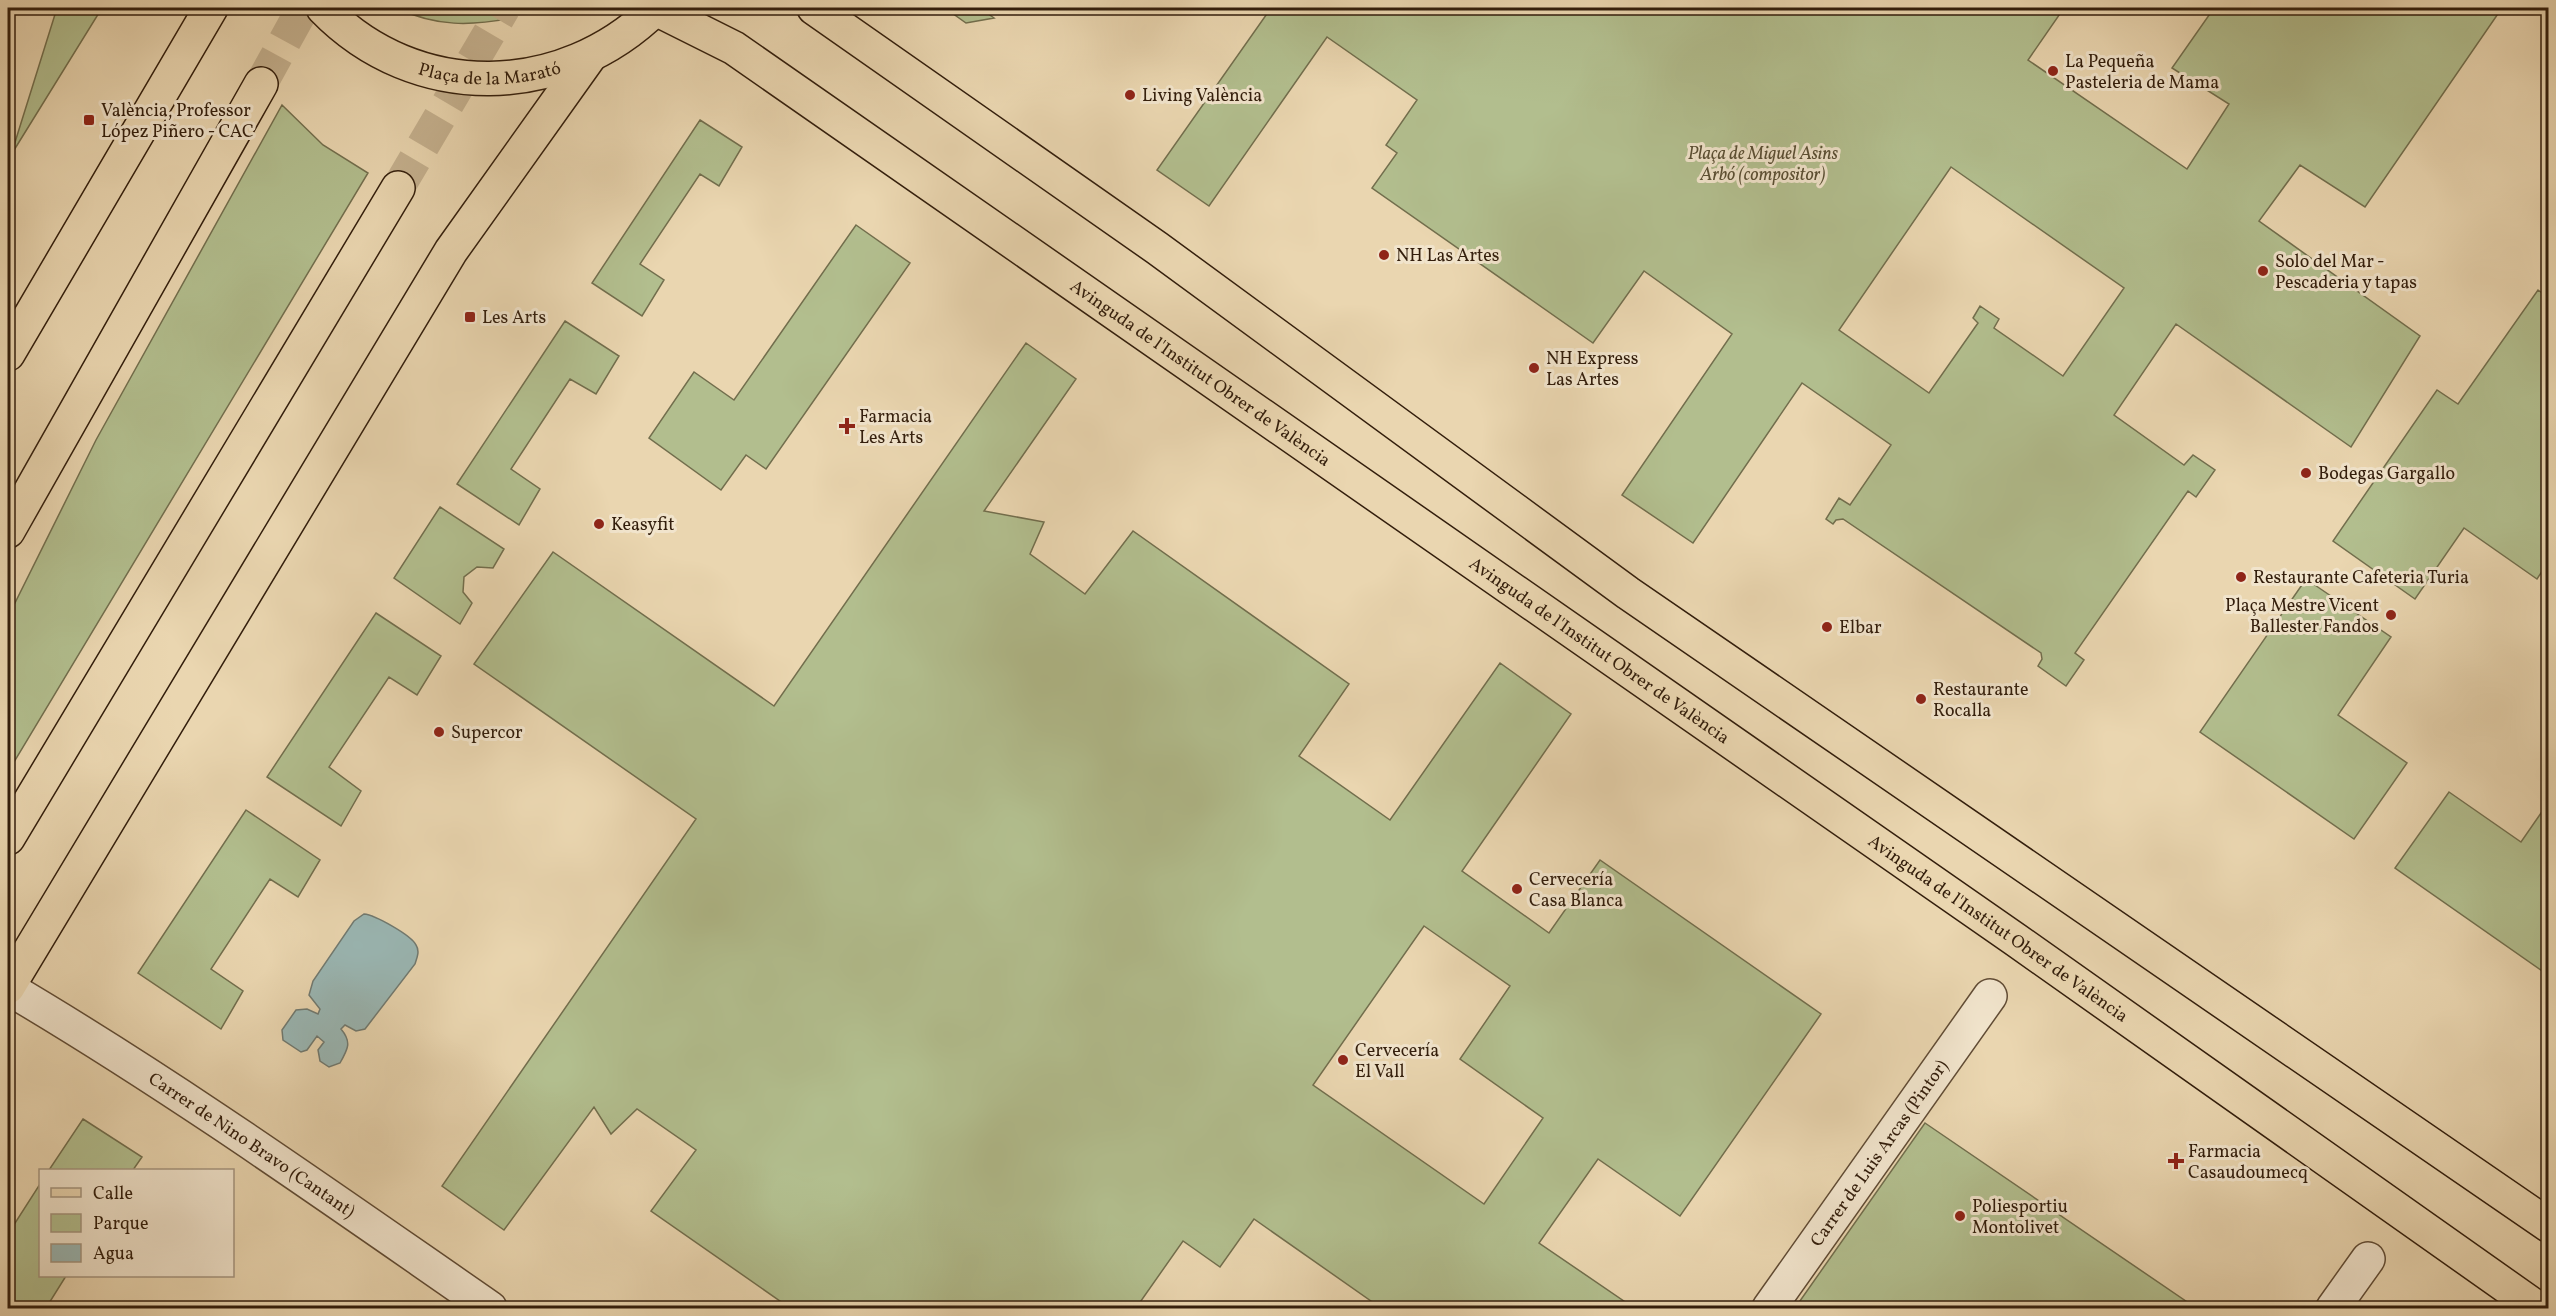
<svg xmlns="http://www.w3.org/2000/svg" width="2556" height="1316" font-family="Vollkorn,serif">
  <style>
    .green { fill: #b2be8e; stroke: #726e4d; stroke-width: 1.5; fill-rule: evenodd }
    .water { fill: #9ab7b4; stroke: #717a71; stroke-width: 1.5 }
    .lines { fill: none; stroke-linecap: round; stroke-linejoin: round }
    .highway-tunnel { stroke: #c5b18f; stroke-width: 33; stroke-dasharray: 33 16; stroke-linecap: butt }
    .minor-casing { stroke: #614c35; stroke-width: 36 }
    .major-casing { stroke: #331e0c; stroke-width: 36 }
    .highway-casing { stroke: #331e0c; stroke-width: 36 }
    .minor { stroke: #f1e4cc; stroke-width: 33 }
    .major { stroke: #ead6b0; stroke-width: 33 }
    .highway { stroke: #ead6b0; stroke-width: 33 }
    .poi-dot { fill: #8f2418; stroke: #f1e4cc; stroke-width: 2 }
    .labels { text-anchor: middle; stroke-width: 6; stroke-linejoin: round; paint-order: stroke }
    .poi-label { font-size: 18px; fill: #331e0c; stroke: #f1e4cc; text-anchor: start }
    .street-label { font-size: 18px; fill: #331e0c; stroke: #f1e4cc }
    .park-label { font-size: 18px; font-style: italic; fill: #594e33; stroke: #f1e4cc }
  </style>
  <rect width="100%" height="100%" fill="#ead6b0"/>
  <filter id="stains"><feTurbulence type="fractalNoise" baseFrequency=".00333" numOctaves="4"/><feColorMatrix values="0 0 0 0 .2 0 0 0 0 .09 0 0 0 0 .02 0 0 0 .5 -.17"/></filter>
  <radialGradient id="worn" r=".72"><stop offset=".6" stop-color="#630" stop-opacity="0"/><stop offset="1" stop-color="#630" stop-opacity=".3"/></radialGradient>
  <path class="green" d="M57,8H102L11,155Z
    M397,8H507L514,12L513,18C471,26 436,27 397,8Z
    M945,8H980L994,18L966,23Z
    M1271,8H2064L2028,60L2187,169L2229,104L2172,68L2214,8H2502L2365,207L2300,165L2259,221L2420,336L2351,447L2176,324L2114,415L2184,465L2193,455L2215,470L2196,497L2188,491L2075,653L2084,660L2066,686L2038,666L2042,659L2041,653L1843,519L1836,520L1833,524L1826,519L1839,498L1850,505L1891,445L1802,383L1693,543L1622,495L1732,334L1644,271L1593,343L1372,188L1397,153L1386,145L1417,100L1327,37L1209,206L1157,170ZM1951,167L2124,288L2063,376L1994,328L1999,319L1980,306L1973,318L1978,323L1929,393L1839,330Z
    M282,105L323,145L368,173L8,772V617L96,440Z
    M700,120L742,147L719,186L700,174L640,264L664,280L642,316L592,283Z
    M856,225L910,263L766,469L746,455L721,490L649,438L694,372L734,400Z
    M2538,290L2548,297V562L2537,579L2464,528L2415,599L2333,541L2437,390L2458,404Z
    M565,321L619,356L596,394L570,379L511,469L540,489L519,525L457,484Z
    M1026,343L1076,379L984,511L1044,522L1030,554L1085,594L1133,531L1349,684L1299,756L1390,820L1500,663L1571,714L1462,871L1549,933L1600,860L1821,1014L1680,1216L1598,1159L1539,1243L1634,1308H1381L1254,1219L1220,1267L1183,1241L1136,1308H939L932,1304L928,1308H790L651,1211L696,1150L637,1109L611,1134L594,1107L504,1230L442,1186L696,819L474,664L553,552L774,706ZM1424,926L1510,986L1460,1059L1543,1118L1484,1204L1313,1085Z
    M440,507L504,549L493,568L477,567L464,577L463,592L472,603L460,624L394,578Z
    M2306,579L2391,637L2338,715L2407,763L2354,839L2200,732Z
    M376,613L441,656L417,695L389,677L329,767L361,791L341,826L267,777Z
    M2449,792L2521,842L2548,803V975L2395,868Z
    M246,810L320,860L298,897L270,879L211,969L243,991L221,1029L138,973Z
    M83,1119L142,1157L133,1170H49Z
    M1925,1123L2196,1308H1795Z
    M40,1184V1276H66L46,1308H23L8,1298V1234Z"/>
  <path class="water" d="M364,914C375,915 411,935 416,945C420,951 417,958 415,964L365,1029L356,1031L345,1025L341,1029C352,1042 348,1049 340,1063L329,1067L320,1061L318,1050L324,1042L317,1036L307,1050L301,1052L283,1040L282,1030L296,1010L307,1009L318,1014L320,1009L309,995L313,981L354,921Z"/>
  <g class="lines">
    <path class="highway-tunnel" d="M261,84L303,8
      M398,188L504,8"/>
    <g class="minor-casing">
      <g id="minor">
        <path id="s1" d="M8,988C174,1086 331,1198 490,1308"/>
        <path id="s2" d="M1769,1308L1990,996"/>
        <path d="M2333,1308L2368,1259"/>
      </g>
    </g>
    <g class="major-casing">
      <g id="major">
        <path id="s3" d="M323,8C416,104 563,100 656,8"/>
        <path id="s4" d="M654,8L734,48L2016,940L2537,1308"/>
        <path d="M814,8L1157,248L1628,593L2548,1225"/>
        <path d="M8,354L211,8"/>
        <path d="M8,987L451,251L590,56"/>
      </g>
    </g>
    <g class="highway-casing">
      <path id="highway" d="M8,531L261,84
        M8,838L398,188"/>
    </g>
    <use href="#minor" class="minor"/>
    <use href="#major" class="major"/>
    <use href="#highway" class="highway"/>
  </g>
  <g class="poi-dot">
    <circle cx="2053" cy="71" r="6"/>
    <circle cx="1130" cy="95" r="6"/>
    <rect x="83" y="114" width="12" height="12" rx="3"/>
    <circle cx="1384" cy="255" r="6"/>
    <circle cx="2263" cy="271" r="6"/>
    <rect x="464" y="311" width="12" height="12" rx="3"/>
    <circle cx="1534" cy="368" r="6"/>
    <path d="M844 417h6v6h6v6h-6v6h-6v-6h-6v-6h6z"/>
    <circle cx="2306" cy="473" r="6"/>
    <circle cx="599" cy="524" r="6"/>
    <circle cx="2241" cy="577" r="6"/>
    <circle cx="2391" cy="615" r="6"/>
    <circle cx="1827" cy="627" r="6"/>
    <circle cx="1921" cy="699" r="6"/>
    <circle cx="439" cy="732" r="6"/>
    <circle cx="1517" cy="889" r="6"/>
    <circle cx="1343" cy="1060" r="6"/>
    <path d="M2173 1152h6v6h6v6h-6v6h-6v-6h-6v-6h6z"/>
    <circle cx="1960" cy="1216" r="6"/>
  </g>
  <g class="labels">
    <g class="poi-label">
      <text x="2065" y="67">La Pequeña<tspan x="2065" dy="21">Pasteleria de Mama</tspan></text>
      <text x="1142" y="101">Living València</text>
      <text x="101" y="116">València, Professor<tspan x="101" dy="21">López Piñero - CAC</tspan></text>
      <text x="1396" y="261">NH Las Artes</text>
      <text x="2275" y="267">Solo del Mar -<tspan x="2275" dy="21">Pescaderia y tapas</tspan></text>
      <text x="482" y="323">Les Arts</text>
      <text x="1546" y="364">NH Express<tspan x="1546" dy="21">Las Artes</tspan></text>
      <text x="859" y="422">Farmacia<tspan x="859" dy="21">Les Arts</tspan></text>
      <text x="2318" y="479">Bodegas Gargallo</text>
      <text x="611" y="530">Keasyfit</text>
      <text x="2253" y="583">Restaurante Cafeteria Turia</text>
      <text x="2379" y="611" text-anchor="end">Plaça Mestre Vicent<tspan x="2379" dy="21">Ballester Fandos</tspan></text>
      <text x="1839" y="633">Elbar</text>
      <text x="1933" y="695">Restaurante<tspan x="1933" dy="21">Rocalla</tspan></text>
      <text x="451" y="738">Supercor</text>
      <text x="1529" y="885">Cervecería<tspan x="1529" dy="21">Casa Blanca</tspan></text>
      <text x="1355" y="1056">Cervecería<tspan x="1355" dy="21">El Vall</tspan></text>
      <text x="2188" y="1157">Farmacia<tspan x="2188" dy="21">Casaudoumecq</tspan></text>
      <text x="1972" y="1212">Poliesportiu<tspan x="1972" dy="21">Montolivet</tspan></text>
    </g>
    <g class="street-label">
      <text dy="6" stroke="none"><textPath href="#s3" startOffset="186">Plaça de la Marató</textPath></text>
      <text dy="6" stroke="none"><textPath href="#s4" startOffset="658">Avinguda de l'Institut Obrer de València</textPath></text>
      <text dy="6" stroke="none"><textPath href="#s4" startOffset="1144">Avinguda de l'Institut Obrer de València</textPath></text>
      <text dy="6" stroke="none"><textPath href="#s4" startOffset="1630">Avinguda de l'Institut Obrer de València</textPath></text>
      <text dy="6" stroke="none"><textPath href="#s1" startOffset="290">Carrer de Nino Bravo (Cantant)</textPath></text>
      <text dy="6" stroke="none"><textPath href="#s2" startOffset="190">Carrer de Luis Arcas (Pintor)</textPath></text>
    </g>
    <g class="park-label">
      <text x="1763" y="159">Plaça de Miguel Asins<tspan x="1763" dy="21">Arbó (compositor)</tspan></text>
    </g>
  </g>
  <rect width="2556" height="1316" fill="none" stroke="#ead6b0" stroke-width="30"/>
  <rect x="9" y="9" width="2538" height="1298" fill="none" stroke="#331e0c" stroke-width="3"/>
  <rect x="15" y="15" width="2526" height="1286" fill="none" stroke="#331e0c" stroke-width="1.5"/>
  <rect x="39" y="1169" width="195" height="108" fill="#f1e4cc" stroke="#a5957f" stroke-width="1.5"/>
  <rect x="51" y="1188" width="30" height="9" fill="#ead6b0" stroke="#a5957f" stroke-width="1.5"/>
  <text x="93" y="1199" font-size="18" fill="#331e0c">Calle</text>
  <rect x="51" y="1214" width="30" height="18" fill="#b2be8e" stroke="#a5957f" stroke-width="1.5"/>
  <text x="93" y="1229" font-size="18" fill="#331e0c">Parque</text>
  <rect x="51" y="1244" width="30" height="18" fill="#9ab7b4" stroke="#a5957f" stroke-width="1.5"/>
  <text x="93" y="1259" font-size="18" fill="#331e0c">Agua</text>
  <rect width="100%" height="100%" filter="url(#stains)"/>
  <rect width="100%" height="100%" fill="url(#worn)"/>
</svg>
